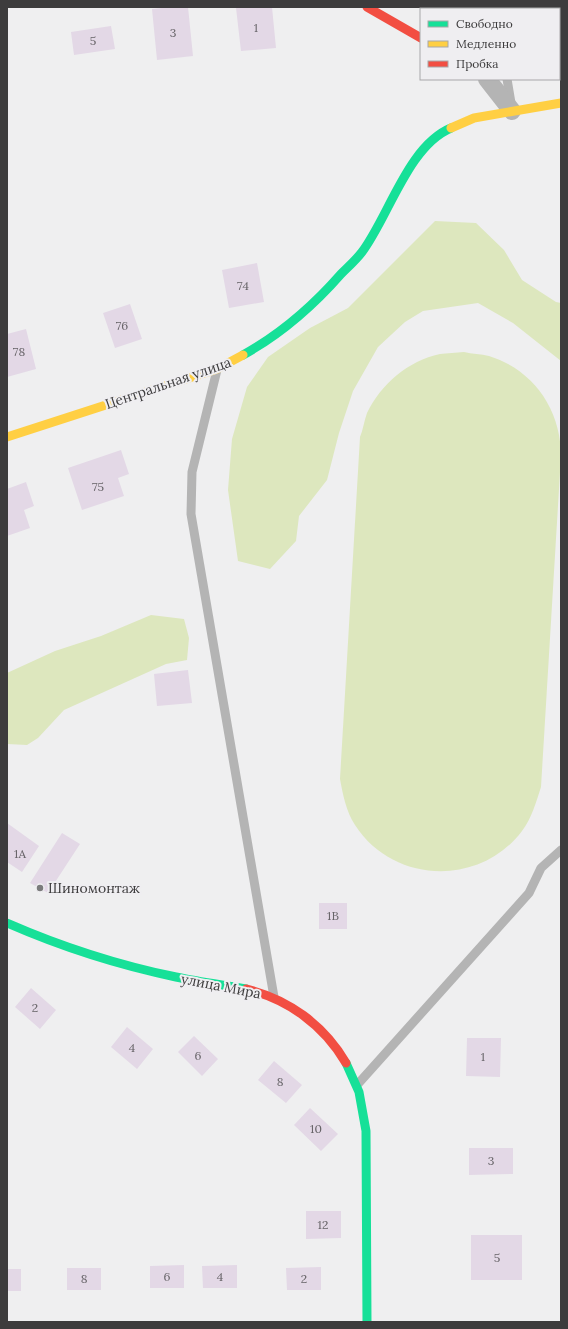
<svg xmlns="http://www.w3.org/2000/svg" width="568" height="1329" font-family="Lora,serif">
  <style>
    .green { fill: #dde7be }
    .building { fill: #e3d8e6 }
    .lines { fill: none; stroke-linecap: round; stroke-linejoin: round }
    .lane { stroke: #b4b4b4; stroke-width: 9 }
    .street { stroke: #b4b4b4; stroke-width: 18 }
    .fast { stroke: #16e098; stroke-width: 9 }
    .slow { stroke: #ffcf43; stroke-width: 9 }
    .jam { stroke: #f24e42; stroke-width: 9 }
    .poi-dot { fill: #7b7b7c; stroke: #efeef1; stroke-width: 1.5 }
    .labels { text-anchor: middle; stroke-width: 4; stroke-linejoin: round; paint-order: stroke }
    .number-label { font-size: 12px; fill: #666367 }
    .street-label { font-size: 14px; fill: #3d3c3d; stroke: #efeef1 }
    .poi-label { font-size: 14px; fill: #3d3c3d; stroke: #efeef1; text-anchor: start }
  </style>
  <rect width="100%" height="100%" fill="#efeff0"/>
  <path class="green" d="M435,221L476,223L504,250L522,280L556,302L561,303V361L513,323L478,303L423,311L405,322L378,347L353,391L339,433L327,480L299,516L296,541L270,569L238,561L228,490L232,439L247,387L268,357L310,328L348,308Z
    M464,352C472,354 481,354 489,356C534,370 561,410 561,456L541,787C536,802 532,818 522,831C480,887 393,884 355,825C346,811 343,795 340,779L360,437C363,430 364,421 367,413C381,384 408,361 440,354C447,353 456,353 464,352Z
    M151,615L184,619L189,638L187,660L166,664L64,710L38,738L27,745L7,744V673L55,651L101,636Z"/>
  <path class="building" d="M171,7H188L193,56L157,60L152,9Z
    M245,7H272L276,48L241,51L236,8Z
    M111,26L115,49L74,55L71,32Z
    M257,263L264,302L229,308L222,270Z
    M130,304L142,339L115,348L103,313Z
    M26,329L36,369L7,377V334Z
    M121,450L129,474L118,478L124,496L82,510L68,468Z
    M26,482L34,506L24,510L30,528L7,536V489Z
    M188,670L192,703L157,706L154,674Z
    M7,823L39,846L22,872L7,862Z
    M62,833L80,844L48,893L30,883Z
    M319,903H347V929H319Z
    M31,988L56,1010L40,1029L15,1007Z
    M127,1027L153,1049L137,1069L111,1047Z
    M194,1036L218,1059L202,1076L178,1052Z
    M467,1038H501L500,1077L466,1076Z
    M274,1061L302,1085L286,1103L258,1080Z
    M310,1108L338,1134L321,1151L294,1125Z
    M469,1148H513V1174L469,1175Z
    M306,1211H341V1238L306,1239Z
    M471,1235H522V1280H471Z
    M184,1265V1288H150V1266Z
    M237,1265V1288H203L202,1266Z
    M321,1267V1290H287L286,1268Z
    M67,1268H101V1290H67Z
    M7,1269H21V1291H7Z"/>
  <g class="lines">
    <path class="lane" d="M498,7V9
      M507,79L511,103
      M217,370L192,472L191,514L274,997
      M357,1085L529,893L541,868L561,850"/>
    <path class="street" d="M487,79L512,111"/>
    <path class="fast" d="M243,355C281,334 313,306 341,274C348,267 356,260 362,252C389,216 408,146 451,128
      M7,923C62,947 118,965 176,977C199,982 223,985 246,989
      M346,1063L359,1092L366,1131L367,1322"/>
    <path class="slow" d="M451,128L474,118L561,103
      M7,437L217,369L243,355"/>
    <path class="jam" d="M367,7L421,38
      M246,989C288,999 324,1025 346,1063"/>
  </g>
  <circle class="poi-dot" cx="40" cy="888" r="4"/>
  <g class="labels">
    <g class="number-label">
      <text x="256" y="32">1</text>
      <text x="173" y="37">3</text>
      <text x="93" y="45">5</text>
      <text x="243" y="290">74</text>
      <text x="122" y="330">76</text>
      <text x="19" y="356">78</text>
      <text x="98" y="491">75</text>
      <text x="20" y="858">1А</text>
      <text x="333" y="920">1В</text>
      <text x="35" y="1012">2</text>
      <text x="132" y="1052">4</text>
      <text x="198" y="1060">6</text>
      <text x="483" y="1061">1</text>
      <text x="280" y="1086">8</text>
      <text x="316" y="1133">10</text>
      <text x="491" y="1165">3</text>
      <text x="323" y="1229">12</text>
      <text x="497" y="1262">5</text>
      <text x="167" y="1281">6</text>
      <text x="220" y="1281">4</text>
      <text x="84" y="1283">8</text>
      <text x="304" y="1283">2</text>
    </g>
    <g class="street-label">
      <text transform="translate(168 383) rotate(-19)" y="5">Центральная улица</text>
      <text transform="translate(221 986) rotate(11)" y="5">улица Мира</text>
    </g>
    <g class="poi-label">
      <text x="48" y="893">Шиномонтаж</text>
    </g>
  </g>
  <rect width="568" height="1329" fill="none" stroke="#3d3c3d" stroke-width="16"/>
  <rect x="420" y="8" width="140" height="72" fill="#efeef1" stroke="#a8a7a9"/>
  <rect x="428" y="21" width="20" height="6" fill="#16e098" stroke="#a8a7a9"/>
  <text x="456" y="28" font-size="12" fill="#3d3c3d">Свободно</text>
  <rect x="428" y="41" width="20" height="6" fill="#ffcf43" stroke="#a8a7a9"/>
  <text x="456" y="48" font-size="12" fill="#3d3c3d">Медленно</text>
  <rect x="428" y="61" width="20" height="6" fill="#f24e42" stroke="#a8a7a9"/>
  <text x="456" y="68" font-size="12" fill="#3d3c3d">Пробка</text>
</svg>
